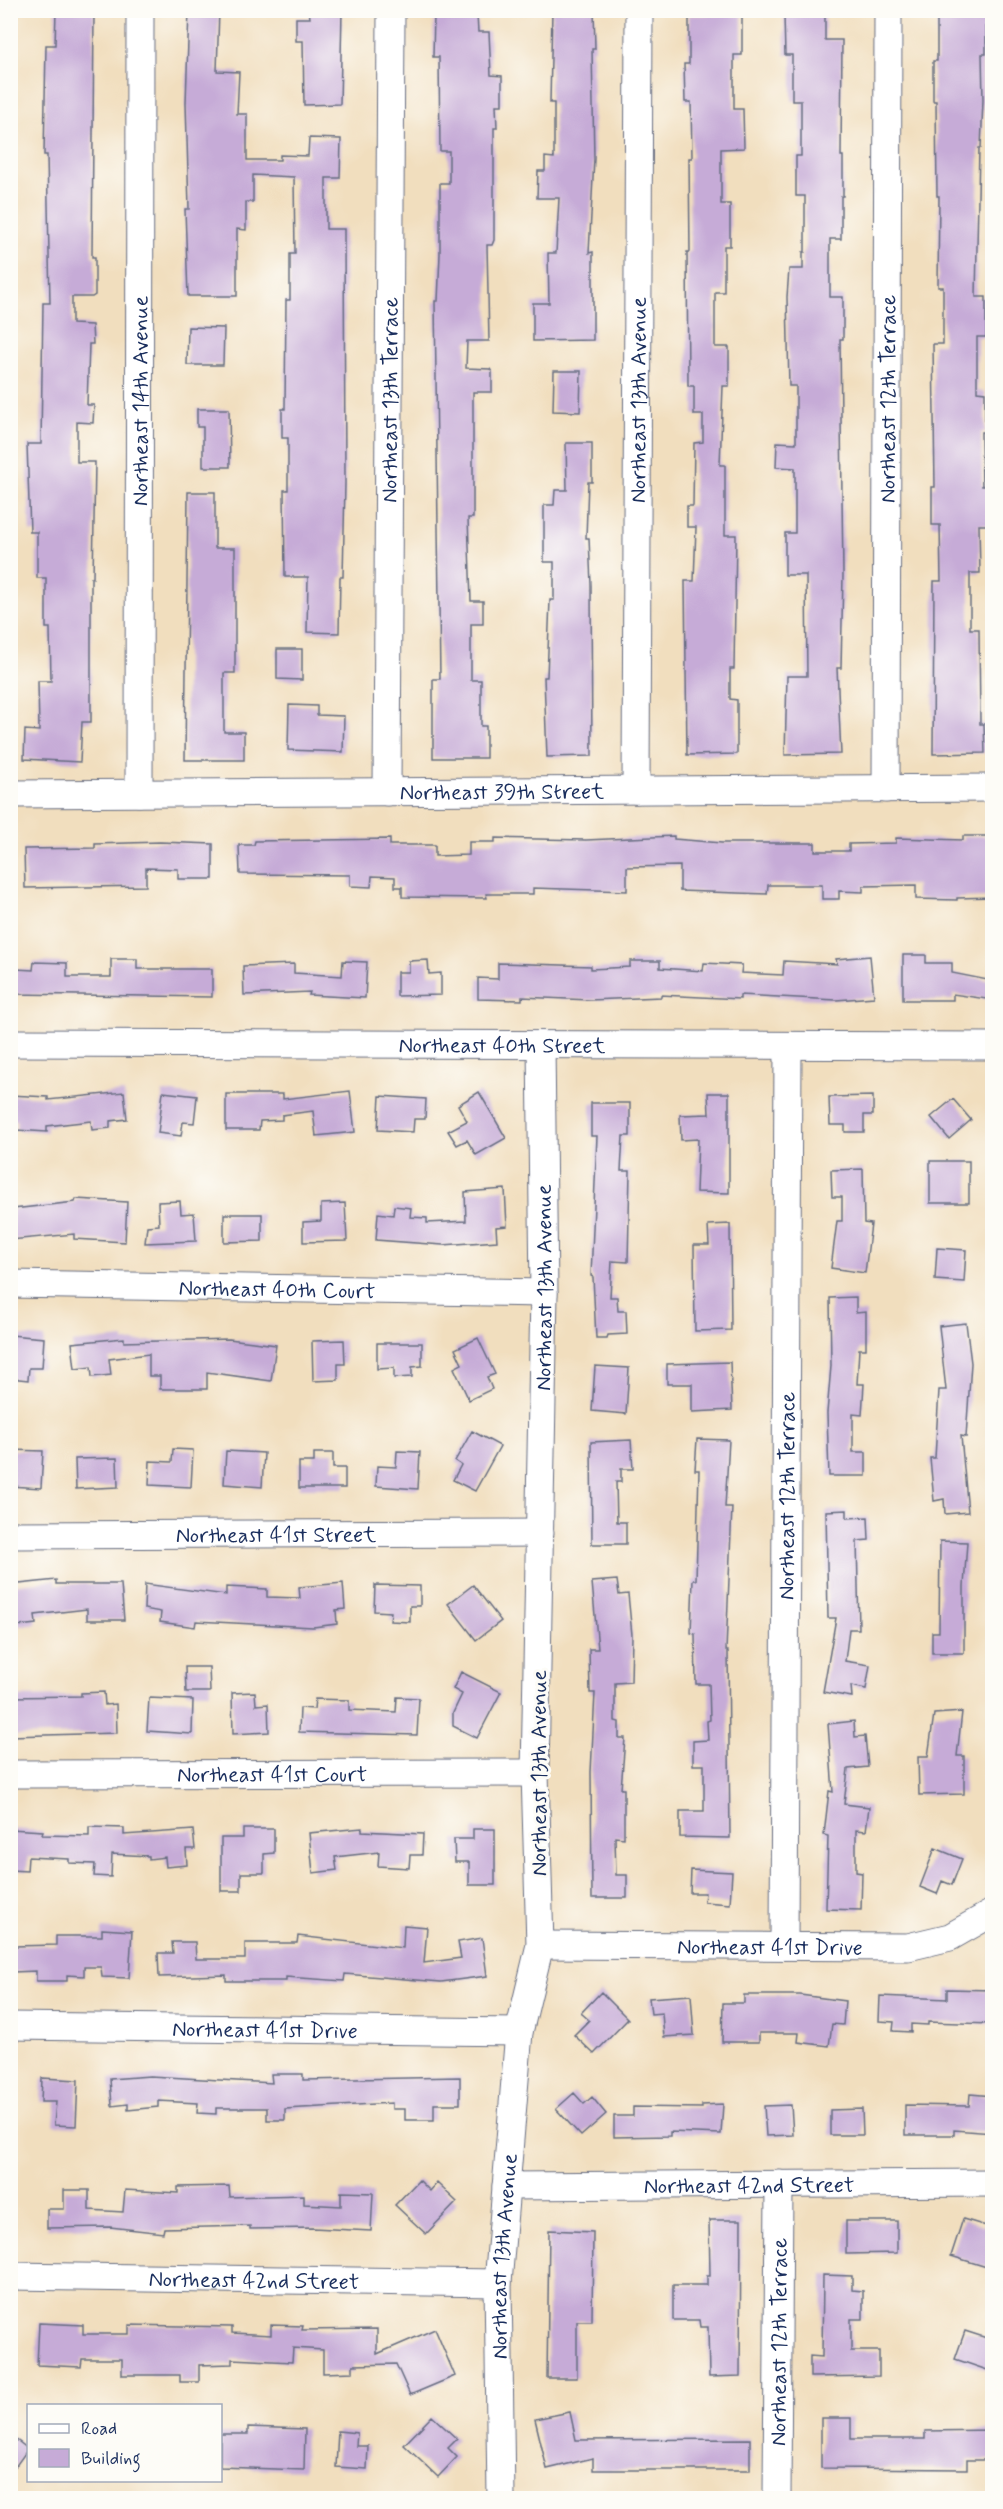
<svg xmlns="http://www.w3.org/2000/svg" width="1003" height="2509" font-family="Mynerve,sans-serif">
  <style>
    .building { fill: #c6abd7 }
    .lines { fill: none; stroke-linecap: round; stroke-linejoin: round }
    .minor-casing { stroke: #666c80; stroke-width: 29 }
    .minor { stroke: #fff; stroke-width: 27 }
    .labels { text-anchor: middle; stroke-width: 6; stroke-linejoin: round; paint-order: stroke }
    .street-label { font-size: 22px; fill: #1b2f5e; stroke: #fdfcf7 }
  </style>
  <rect width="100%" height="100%" fill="#fdfcf7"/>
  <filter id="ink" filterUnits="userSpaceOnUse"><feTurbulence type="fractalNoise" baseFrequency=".0167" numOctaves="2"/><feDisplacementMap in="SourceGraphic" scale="12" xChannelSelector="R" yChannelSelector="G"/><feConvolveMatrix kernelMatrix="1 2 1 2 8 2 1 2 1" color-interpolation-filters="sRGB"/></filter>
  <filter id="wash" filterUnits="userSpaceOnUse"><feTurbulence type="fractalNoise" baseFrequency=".008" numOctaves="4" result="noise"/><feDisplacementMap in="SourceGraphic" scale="24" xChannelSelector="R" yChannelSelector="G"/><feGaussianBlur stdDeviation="1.35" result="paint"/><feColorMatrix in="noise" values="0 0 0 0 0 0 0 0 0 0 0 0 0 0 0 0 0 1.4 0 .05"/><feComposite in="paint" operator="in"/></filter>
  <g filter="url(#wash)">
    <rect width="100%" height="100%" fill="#f1debe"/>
    <g id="blocks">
      <path class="building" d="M56,10H94L92,257H95V295L92,297H72V324L92,325L93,344H89L87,405H94L93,423L77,422V462H95L93,578H91V722H82L80,762L24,759L25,730L39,731L38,681H51L50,628H46V578H37V532H30L27,444H41L43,303H50L47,155H44L46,45H55Z
        M189,10H219L217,71L239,72L237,114H247V160H280V155L308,156L309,138L341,139L340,178H326V229H344L345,483L343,577H340L339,633L307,632L308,577H285L284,490H288V438H282V409H285L286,300H290V254H295L294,177L253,175V202H246V230L237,229V296H188L185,209H189L186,103Z
        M309,10H342L340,104L304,105L303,41H296V18H310Z
        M552,10H594L595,49H592L594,159L589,253L593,252V340L533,341V303H549L548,253H556L559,198H537L538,171H545V157L554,158V103H550Z
        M825,14V40H842L841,156H843V196H841V239H830V297H843V339H840L843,575L841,668H837L841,754L785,755L787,676H807L806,575H785V533H795V468L776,467L777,442L796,443V386H789L787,297L789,269H803V252H805V196H796V156H801V101H792V55H785L784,15Z
        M434,15H477L478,32H489L491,75L502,76V105H496L497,128H494V240L492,245H487L489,341H467L466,368L490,369L492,372V392H473V518H468L471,601H483V624H471V680H481V726H486V758H433V679H440L435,301H438L440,254V183H449V151H440L439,57H433Z
        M689,15H742V55H734V109H743L744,148L721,149V204H730V246H724V292H715V347H729V386H723L720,465H725V535H736L734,669H730V699L737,700V754L687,755L685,581H694L696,527H687V506H693L694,443L703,442V415H694V386H688L687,252H690L689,158H692L691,102H685L684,64H689Z
        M937,15H986V54H982L983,100L981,148H979L976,297H986V337H977V391L985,392V432H981L982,486H993V525H979L980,573H970V629H979L980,724H984L985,753L933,754L934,581H941L940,525H932V487H935L933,344H943V287H938L939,196H937L936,101H933V61H937Z
        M188,327L224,328L223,365H187Z
        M554,371H581L580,412L553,411Z
        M197,409H229L230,467H203V427H197Z
        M566,443H592V482H588L586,538H589L591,585L592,756L547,757L544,677H547L550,600H554V562H544V505H554L555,490H567Z
        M188,492H215V548H235V673H224V732H244V760H185Z
        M277,649H302V680L277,679Z
        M289,705L317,706V715L344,716L343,752L288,750Z
        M674,836V839L722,843H815V851H849V844L896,843V838L963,840V836H993V897L957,898V900L916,899V885L863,886V892L839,891V899H822V885H768L767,894L680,891V866L627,867V891L533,888V894H486L487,898L402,897V887H395V877L372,876L371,887L350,886V875L240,874L239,845H254L255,841L390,839V845H435V856L469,855V842H495V838L586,840Z
        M160,842L213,844V879H178V869L146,868V886L25,888L24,849L95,848V844Z
        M903,955H926V963H952V973L993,981V1000L953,994V1000H903Z
        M870,956L874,997L836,1000L740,995V999L661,995V997L590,1000L522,997V1000L478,999V978L498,979V963L591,966V969L630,967V961H660V968L703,971L704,963L742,965L741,973L783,975L784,961L837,964L836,959Z
        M111,959H137V969H212V997L14,994L16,969L33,970L34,962L67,963V977H111Z
        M428,960L429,974L441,973V995L397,996V972H409V961Z
        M343,961L367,962L365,998L309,995L310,992L244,995L243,966L294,964V973L342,976Z
        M350,1091L355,1132L316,1136L313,1111L282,1115V1120L260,1121L259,1130H226V1094H283V1099Z
        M124,1092L127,1119L110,1121V1128L92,1130L91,1121L47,1126V1132L16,1130L17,1120H10V1095L48,1097V1100Z
        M163,1092L197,1096L194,1123L183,1122L181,1136L158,1133Z
        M479,1092L506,1138L476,1155L467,1140L457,1145L448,1131L467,1121L458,1105Z
        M708,1093H729V1193L696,1192L698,1139L681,1140L680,1115L709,1114Z
        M380,1096L426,1099L425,1119H414L413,1132L378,1130Z
        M873,1096V1115H864V1132H845V1125H830L829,1097Z
        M953,1099L971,1120L949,1139L931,1117Z
        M591,1103H630V1136H623L621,1171H630L628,1262L612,1261L610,1297H617L618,1311H626L627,1334L608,1335L607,1338H596L593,1277L591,1276L597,1136H591Z
        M930,1161H969V1203H930Z
        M863,1169L864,1223L871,1224L865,1273L831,1268L837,1221H842V1197H832L831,1170Z
        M505,1189L507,1226L496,1227L497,1241L443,1245L376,1240L378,1213L393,1215L394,1206L411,1208L410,1217L427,1218V1223L466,1221L465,1192Z
        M76,1199L127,1202L125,1242L74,1239V1234L10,1240L13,1209L75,1202Z
        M180,1201L181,1214L194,1213L196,1241L145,1243L147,1226L159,1225L158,1202Z
        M345,1203L347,1241L303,1242V1222L321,1221V1204Z
        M224,1214H262V1241L224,1242Z
        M730,1224L731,1330L695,1331L694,1245H709L708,1225Z
        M937,1248L966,1250L964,1282L935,1280Z
        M856,1297V1313L866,1312V1349H859L857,1384H864L862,1415L853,1414V1452H866V1476H829L827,1413L831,1366L830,1298Z
        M966,1323L971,1363L966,1437L961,1436L968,1512L945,1514L944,1499L934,1501L930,1458H935L939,1390H946L939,1326Z
        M10,1335L44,1338L42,1368H29L28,1380L10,1378Z
        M124,1338V1342L229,1339L276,1345L271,1381L207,1372V1389H160V1376H149V1354L109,1359L111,1375L92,1377L91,1367L75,1369L72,1343Z
        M478,1338L495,1374L487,1377L492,1389L469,1400L454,1368L462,1364L455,1349Z
        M344,1340L345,1364H338V1380L313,1381L312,1341Z
        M377,1343H422V1366L412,1367V1377L394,1378V1368L377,1369Z
        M730,1362L732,1410L692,1412V1384H667V1364Z
        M595,1366L629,1368L626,1414L592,1411Z
        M472,1431L500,1446L475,1491L453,1480L461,1465L455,1461Z
        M697,1439L729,1440L725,1507H732L726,1651H728L730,1838L680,1837V1811H704V1765H693V1741L708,1740L707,1721L710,1720L709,1684H696L695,1634L691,1633L693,1580H696L699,1470H695Z
        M631,1440L633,1469H621V1482H616L617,1522H626V1544H592L591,1442Z
        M173,1449L193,1450L191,1487L149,1485L150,1461L172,1462Z
        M10,1450L43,1451L41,1488L10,1486Z
        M226,1451L264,1453L262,1487L224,1484Z
        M397,1451L420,1452L418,1489L376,1486L377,1466L396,1467Z
        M314,1453H333V1468H345V1488H299V1462H314Z
        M117,1458L118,1487L76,1489L75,1459Z
        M847,1510V1518L868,1517L869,1540L857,1541L859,1629H849L845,1661L870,1665L866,1689L851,1686L852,1697L823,1692L836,1618H828L826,1511Z
        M940,1541L967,1542L964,1586V1653H932V1632H939Z
        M56,1580V1584H121L124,1620H87V1609L35,1615L36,1624L10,1627V1585Z
        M617,1580L619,1595L628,1594L632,1635L631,1682L615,1683V1721L619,1722V1738H625L621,1789H624V1838L615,1837L616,1875H627V1898H592L591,1772L595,1693H590L589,1649H598L592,1582Z
        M343,1583L345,1609L336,1610L337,1624L313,1627L196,1621L195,1627L160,1622L161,1612L144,1609L145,1584L226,1595V1587L267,1589V1597L300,1598L299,1587Z
        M375,1585L420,1586V1606H410V1622L390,1621L391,1612L374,1611Z
        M473,1585L501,1621L476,1640L448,1604Z
        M185,1667H209L210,1692H186Z
        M461,1672L501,1692L477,1738L453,1726V1713L462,1694L453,1689Z
        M104,1692L105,1705L116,1704L117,1733L10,1736V1697L81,1696V1693Z
        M255,1692L256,1705L268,1704L269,1732L233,1734L232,1693Z
        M397,1697L419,1698L417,1735L299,1732L300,1708L314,1709L315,1699L349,1700V1710L396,1712Z
        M149,1698L193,1700L192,1734L147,1731Z
        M962,1712L957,1756H964V1794L919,1795L918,1757H928L934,1714Z
        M854,1721L855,1737L865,1736L868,1767L848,1769L844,1804L869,1807L866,1831L856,1830V1872L862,1873L861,1910L826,1909L828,1836L824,1835L829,1791L833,1792L828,1724Z
        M89,1827L124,1828V1835L193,1830L195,1849H186L187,1865L166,1867L165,1857L149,1859V1856L112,1854L111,1877L94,1876L95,1864L69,1863V1859L28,1857L27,1871L10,1870V1829L43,1831L42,1835L89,1836Z
        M362,1828V1831L423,1834L422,1855H410L409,1868L378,1866L379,1852L335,1857L337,1870L313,1873L309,1833Z
        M243,1829H274V1853L264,1854V1873H241V1891H221V1838H243Z
        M473,1829H495V1885H469V1862H455L454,1839H473Z
        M935,1848L962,1859L952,1885L942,1881L937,1894L920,1887Z
        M691,1870L732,1872L730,1904L704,1902L705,1893H690Z
        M404,1925L427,1927L424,1963L461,1958L458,1942L482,1938L487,1976L441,1982L345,1974L344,1981L286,1977V1981H226V1975L159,1977L158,1953H173L172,1942H195L196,1959H245V1943H297L298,1936L403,1948Z
        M102,1929L132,1931L129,1978L102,1977L101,1967H84V1976L67,1975V1981H36V1971L13,1972V1946L56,1945V1936H102Z
        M947,1989L993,1990L992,2024L928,2022V2025L911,2024V2032L893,2031L894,2022L879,2021L880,1996L947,1999Z
        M601,1992L628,2019L594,2054L574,2035L589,2020L581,2013Z
        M691,1995L694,2035L664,2037L662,2013L651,2014L649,1998Z
        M744,1995H800L845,2001L843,2025L832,2024L829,2046L798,2042L799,2033H759V2042H722L723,2003H744Z
        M271,2074H303V2080L460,2077V2104H434V2120H405V2109H392V2103L285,2109V2120H267V2108H216V2114L197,2113L198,2103L158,2101V2107L128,2110V2104L112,2106L110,2079L150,2076L272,2083Z
        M42,2078L78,2080L76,2126L54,2125L56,2102H41Z
        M574,2093L584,2104L592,2097L606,2114L581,2136L556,2109Z
        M970,2094L993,2096V2133L954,2130V2135H905V2105L969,2106Z
        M723,2104L721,2134L670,2132V2136L614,2137V2116H633V2107L702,2108V2105Z
        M791,2105L793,2135L766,2136L764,2106Z
        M862,2109L863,2135H830V2110Z
        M419,2180L430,2191L437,2183L457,2202L426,2234L395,2205Z
        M229,2186L230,2197L304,2195V2204L341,2206V2192L373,2193L371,2231L313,2228L250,2229V2226L164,2228L163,2233L110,2227L47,2228V2209H64V2190H89V2210L123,2212L125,2190L178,2193V2187Z
        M963,2219L993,2228V2269L951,2256Z
        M709,2220H741L740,2376L709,2377L708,2327H700L699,2320H673V2285H707V2276H710Z
        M846,2221H897V2253L846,2254Z
        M549,2230L593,2232L592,2321H577V2378H547Z
        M823,2275L852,2276V2290L863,2291V2319H851V2351H879V2376L810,2377V2356L822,2357Z
        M39,2323L83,2325V2334H129V2325L232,2327V2333L271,2335V2325L303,2326L302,2330L377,2329V2354L435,2329L455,2376L410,2395L396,2364L353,2365V2372L323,2373V2350L293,2348L292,2362L232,2359V2364L199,2365V2382H180V2375H122V2359H82L81,2367L37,2365Z
        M965,2331L993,2340V2372L955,2359Z
        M570,2412L576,2440L750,2439V2470H593V2458L547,2469L535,2419Z
        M432,2416L457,2439L448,2448L457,2457L438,2477L404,2445Z
        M821,2418H851V2439H925V2431L993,2430V2460H967V2469L821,2468Z
        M248,2427L305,2429L304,2470L220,2467V2434H248Z
        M338,2431L357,2433L356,2446H368L367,2469L336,2467Z
        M10,2435L28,2449L10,2474Z"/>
    </g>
  </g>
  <g filter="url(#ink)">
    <use href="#blocks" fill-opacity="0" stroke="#666c80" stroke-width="1.5"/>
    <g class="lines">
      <g class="minor-casing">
        <g id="minor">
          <path id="s1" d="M886,789L888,10"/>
          <path id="s2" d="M636,790L639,10"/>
          <path id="s3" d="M387,792L391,10"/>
          <path id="s4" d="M139,793L140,10"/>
          <path id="s5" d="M10,794L992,788"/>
          <path id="s6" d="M10,1043L992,1046"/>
          <path id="s7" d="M10,1284L544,1293"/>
          <path id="s8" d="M10,1535L540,1533"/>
          <path id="s9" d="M10,1774L535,1773"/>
          <path id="s10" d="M540,1945L908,1947L950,1937L992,1913"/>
          <path id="s11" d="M784,1946L788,1046"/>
          <path id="s12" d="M10,2026L519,2032"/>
          <path id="s13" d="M506,2186L992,2183"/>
          <path id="s14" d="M10,2276L498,2283"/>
          <path id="s15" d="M501,2498L498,2283L519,2032L540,1945L535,1773L544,1293L541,1045"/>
          <path id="s16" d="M777,2498L779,2184"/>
        </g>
      </g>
      <use href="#minor" class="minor"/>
    </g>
  </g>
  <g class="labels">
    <g class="street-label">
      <text dy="8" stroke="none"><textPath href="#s2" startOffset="390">Northeast 13th Avenue</textPath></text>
      <text dy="8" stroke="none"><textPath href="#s1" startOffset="390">Northeast 12th Terrace</textPath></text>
      <text dy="8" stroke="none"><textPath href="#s3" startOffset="392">Northeast 13th Terrace</textPath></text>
      <text dy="8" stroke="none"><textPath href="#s4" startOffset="392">Northeast 14th Avenue</textPath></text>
      <text dy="8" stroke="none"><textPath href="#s5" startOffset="492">Northeast 39th Street</textPath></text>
      <text dy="8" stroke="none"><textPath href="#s6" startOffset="492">Northeast 40th Street</textPath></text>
      <text dy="8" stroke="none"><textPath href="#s15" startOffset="1214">Northeast 13th Avenue</textPath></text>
      <text dy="8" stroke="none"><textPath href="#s7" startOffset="267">Northeast 40th Court</textPath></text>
      <text dy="8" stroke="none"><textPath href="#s11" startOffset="450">Northeast 12th Terrace</textPath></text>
      <text dy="8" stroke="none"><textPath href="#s8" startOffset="266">Northeast 41st Street</textPath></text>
      <text dy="8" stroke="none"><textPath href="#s9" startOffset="262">Northeast 41st Court</textPath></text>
      <text transform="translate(538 1773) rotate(-90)" y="8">Northeast 13th Avenue</text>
      <text dy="8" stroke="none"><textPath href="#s10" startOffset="230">Northeast 41st Drive</textPath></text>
      <text dy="8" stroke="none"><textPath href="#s12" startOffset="255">Northeast 41st Drive</textPath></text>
      <text dy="8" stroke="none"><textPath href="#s13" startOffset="243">Northeast 42nd Street</textPath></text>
      <text dy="8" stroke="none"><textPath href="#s15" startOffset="242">Northeast 13th Avenue</textPath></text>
      <text dy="8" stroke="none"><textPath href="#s14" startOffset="244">Northeast 42nd Street</textPath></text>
      <text dy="8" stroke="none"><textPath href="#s16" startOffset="156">Northeast 12th Terrace</textPath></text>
    </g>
  </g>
  <rect width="1003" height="2509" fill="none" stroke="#fdfcf7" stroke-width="36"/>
  <rect x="27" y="2404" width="195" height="78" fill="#fdfcf7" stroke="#a3aaba" stroke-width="1.5"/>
  <rect x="39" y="2424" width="30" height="9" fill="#ffffff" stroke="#a3aaba" stroke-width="1.5"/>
  <text x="81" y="2434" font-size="18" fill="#1b2f5e">Road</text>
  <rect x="39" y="2449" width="30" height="18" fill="#c6abd7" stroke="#a3aaba" stroke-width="1.5"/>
  <text x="81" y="2464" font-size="18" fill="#1b2f5e">Building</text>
</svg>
